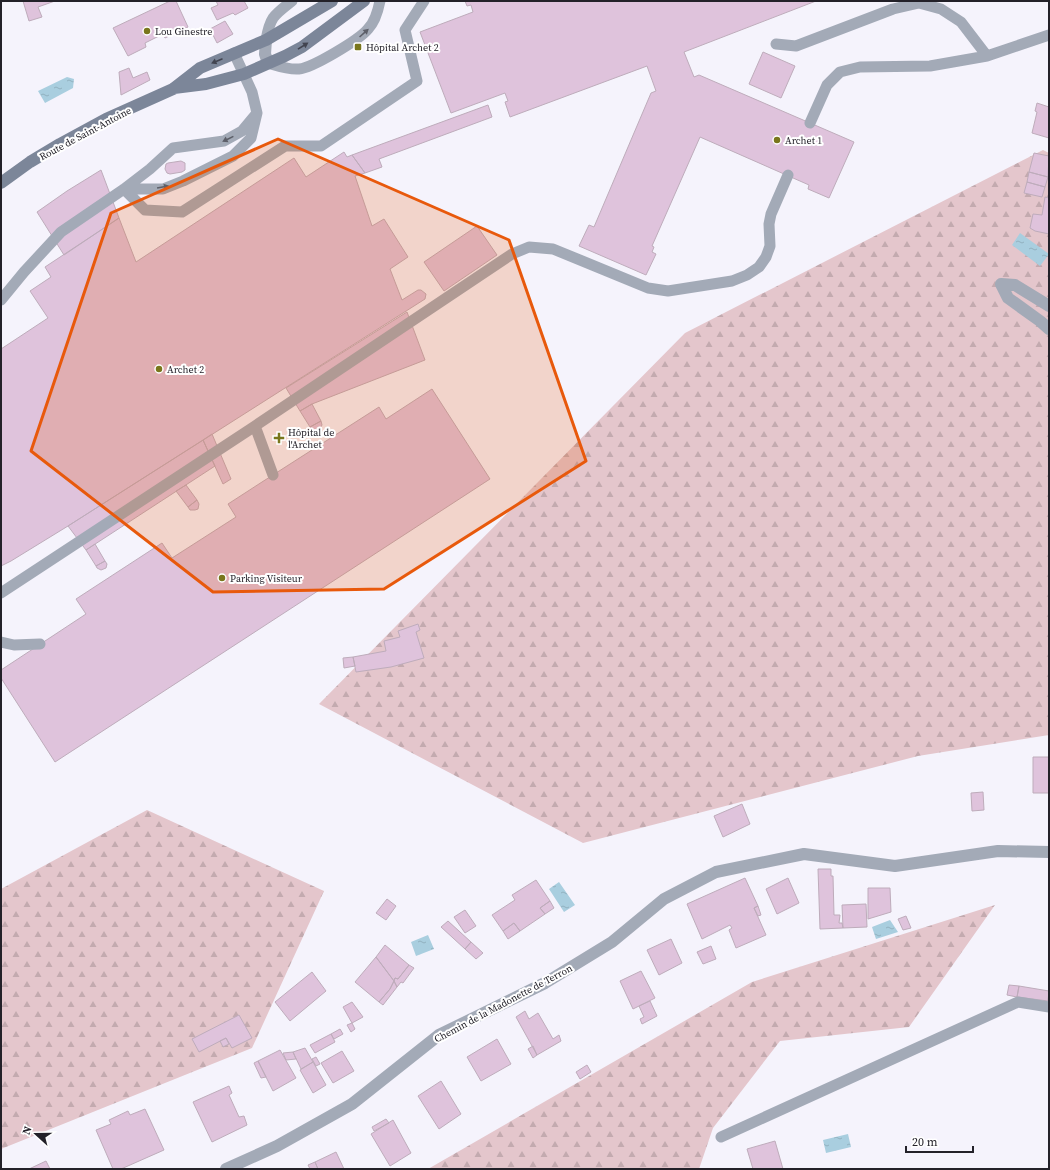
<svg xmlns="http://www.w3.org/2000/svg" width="1050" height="1170" font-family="'Source Serif 4',serif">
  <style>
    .forest { fill: url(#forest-firs) }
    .water { fill: url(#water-ripples) }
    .building { fill: #dfc3dc; stroke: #beacbb }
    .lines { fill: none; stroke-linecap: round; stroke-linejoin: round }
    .lane { stroke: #a3aab7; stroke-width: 11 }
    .street { stroke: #a3aab7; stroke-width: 12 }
    .secondary { stroke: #7c8699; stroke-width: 12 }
    .oneway { fill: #5d5f69 }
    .oneway2 { fill: #424450 }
    .marked { fill: #e8590c; fill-opacity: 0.2; stroke: #e8590c; stroke-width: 3; stroke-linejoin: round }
    .poi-dot { fill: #79761c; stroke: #fff; stroke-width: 1.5 }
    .labels { text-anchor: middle; stroke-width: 4; stroke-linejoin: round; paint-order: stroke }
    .poi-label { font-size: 10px; fill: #232129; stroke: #fff; text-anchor: start }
    .street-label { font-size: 10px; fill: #232129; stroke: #fff }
  </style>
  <defs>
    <pattern id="forest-firs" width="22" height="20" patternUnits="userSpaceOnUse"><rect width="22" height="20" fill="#e4c6cc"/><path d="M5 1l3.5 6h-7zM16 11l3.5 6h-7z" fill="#c3aaaf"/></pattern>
    <pattern id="water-ripples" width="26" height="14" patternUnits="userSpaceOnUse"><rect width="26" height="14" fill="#a9cedf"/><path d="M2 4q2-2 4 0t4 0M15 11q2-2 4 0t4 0" fill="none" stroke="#91b1bf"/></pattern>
  </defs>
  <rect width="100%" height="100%" fill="#f5f3fc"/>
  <path class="forest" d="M1043,150L1049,153V735L918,756L583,843L319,704L685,333Z
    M147,810L324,891L252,1048L1,1149V889Z
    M995,905L909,1027L780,1041L713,1128L699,1169H428L752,982Z"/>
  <path class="water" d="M67,77L74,79L73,88L45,103L38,91Z
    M1020,233L1049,254L1040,266L1012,245Z
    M559,882L575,905L564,912L549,889Z
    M890,920L898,932L876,939L872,927Z
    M428,935L434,949L416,956L411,942Z
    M848,1134L851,1147L826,1153L823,1140Z"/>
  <path class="building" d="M23,1H55L38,7L42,17L29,21Z
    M170,1H176L188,27L165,38L163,34L145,43L146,47L128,56L113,28Z
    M216,1H244L248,8L235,15L233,13L217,20L211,8L218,5Z
    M465,1H816L684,52L694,77L699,75L854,142L829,198L808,189L809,185L700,137L652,246L654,247L652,252L656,254L646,275L579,246L589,225L594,227L651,93L656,91L647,66L510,117L505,102L508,101L505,93L451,113L420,32L473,12L471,5L467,6Z
    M225,21L233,34L217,43L210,29Z
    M763,52L795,66L781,98L749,84Z
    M129,68L133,78L147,72L150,80L121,95L119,72Z
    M1037,103L1049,107V138L1032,133L1037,112L1035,111Z
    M488,105L492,117L379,159L382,167L365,173L352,155Z
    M344,152L347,157L352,155L365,173L355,176L372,226L384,219L408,257L390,269L402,300L418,290H421L426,294L425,299L68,526L11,561L1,566V349L48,318L30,291L51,277L45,267L119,218L136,262L294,158L306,177Z
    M1034,153L1049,156L1048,177L1029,172Z
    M181,161L185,163V170L182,172L170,174L167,173L165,169L166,164L168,163Z
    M101,170L119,218L64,255L37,212L67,191Z
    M1029,172L1048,177L1045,187L1027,182Z
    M1027,182L1045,187L1042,197L1024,193Z
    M1045,197L1049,198V234L1035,231L1030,228L1033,214L1042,215Z
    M477,226L497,255L444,291L424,262Z
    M407,312L425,360L312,404L300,411L286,388Z
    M432,389L490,479L55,762L1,678V670L86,614L76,599L162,543L172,558L236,517L228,504L262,482L379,407L386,419Z
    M312,404L321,421L310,427L300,411Z
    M321,421L322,425L319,430L316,431L311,429L310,427Z
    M212,434L231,479L223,484L203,440Z
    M203,440L215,466L86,550L68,526Z
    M186,485L197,500L188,507L176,491Z
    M197,500L199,504L198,509L195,510H190L188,507Z
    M95,544L105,561L96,566L86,550Z
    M105,561L107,564L106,568L101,570L97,568L96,566Z
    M418,624L420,630L416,632L424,658L391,667L356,672L353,657L386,651L384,641L400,637L398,631Z
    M353,657L355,666L344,668L343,658Z
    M1033,757H1049V793H1033Z
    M983,792L984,810L972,811L971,793Z
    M742,804L750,824L723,837L714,816Z
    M818,869H831V876H833L834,915H840L839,923H842L843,928L820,929Z
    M745,878L758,906L754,908L766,935L736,948L729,930L732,928L730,925L702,939L687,904Z
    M788,878L799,903L777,914L766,889Z
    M536,880L550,901L540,908L545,914L520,931L514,923L503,931L492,915L515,900L512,895Z
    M868,888H890L891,912L868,919Z
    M387,899L396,906L386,920L376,913Z
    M550,901L554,908L545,914L540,908Z
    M866,904L867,927L843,928L842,905Z
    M758,906L761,915L758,916L754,908Z
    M465,910L476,926L465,933L454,917Z
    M906,916L911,928L903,930L898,919Z
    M448,921L471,942L465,949L441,927Z
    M514,923L520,931L508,939L503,931Z
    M671,939L682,963L659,975L647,950Z
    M471,942L483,953L476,959L465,949Z
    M385,945L409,965L398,979L395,978L394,981L376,957Z
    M711,946L716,959L703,964L697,952Z
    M376,957L394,981L390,989L379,1002L355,982Z
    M409,965L414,968L403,983L401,982L397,987L394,981L395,978L398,979Z
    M641,971L655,998L633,1009L620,981Z
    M312,972L326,991L290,1021L275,1002Z
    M394,981L397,987L383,1005L379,1002L390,989Z
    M1009,985L1019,986L1017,997L1007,995Z
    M1019,986L1049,991L1048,1001L1017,997Z
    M650,1001L657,1016L642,1024L640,1019L644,1017L639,1006Z
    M352,1002L363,1017L352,1023L343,1007Z
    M525,1011L529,1019L538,1013L553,1039L559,1035L561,1041L537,1055L516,1017Z
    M239,1015L252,1038L232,1048L226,1038L199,1052L192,1039Z
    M352,1023L355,1029L351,1032L347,1025Z
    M340,1029L343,1034L334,1039L331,1034Z
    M331,1034L335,1042L315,1053L310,1045Z
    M226,1038L229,1044L223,1047L220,1041Z
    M497,1039L511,1064L481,1081L467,1057Z
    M533,1046L537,1055L533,1058L528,1049Z
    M305,1048L313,1062L301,1069L293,1052Z
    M280,1050L296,1078L273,1091L258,1061Z
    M342,1051L354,1071L333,1083L321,1063Z
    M293,1052L296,1059L286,1060L283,1053Z
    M316,1057L320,1064L316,1066L312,1059Z
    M258,1061L266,1077L261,1078L254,1063Z
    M313,1062L326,1085L313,1093L300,1070Z
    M587,1065L591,1072L580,1079L576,1072Z
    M441,1081L461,1114L439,1129L418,1096Z
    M229,1086L232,1093L229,1095L239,1117L244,1116L247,1125L212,1142L193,1102Z
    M145,1109L164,1150L121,1169H113L96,1130L111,1124L109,1120L128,1111L130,1115Z
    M386,1119L389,1123L374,1131L372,1127Z
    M393,1120L411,1153L390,1166L371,1134Z
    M775,1141L783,1169H753L747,1149Z
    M336,1152L344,1169H318L315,1162Z
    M46,1161L50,1169H29Z
    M315,1162L318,1169H310L308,1165Z"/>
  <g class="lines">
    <path class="lane" d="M266,40C270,17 274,15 292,1
      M776,44L796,46L893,9L919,3L941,9L961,22L987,56
      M268,63C278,66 289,70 299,69C312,68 359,40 368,29C375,22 378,11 380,1
      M810,123L827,85L840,72L860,67L930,66L987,56L1049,35
      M124,189L145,210L182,212L285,146H321L417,81L405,30L424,1
      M124,189H163L183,181L233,156L251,138L257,113L252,92L234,53
      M1,300L24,272L61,232L124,189L150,169L173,148L224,141L242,131L257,113
      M273,475L255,426L512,254L529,247L553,249L648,288L668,291L732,281L747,275L759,267L766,257L770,246L769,224L771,214L788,175
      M1,593L255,426
      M1,642L14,645L40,644
      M721,1137L1018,1002L1049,1007"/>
    <path class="street" d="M266,40L265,54L268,63
      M1049,306L1015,285L1001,284L1008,298L1040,321L1049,329
      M226,1169L277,1146L352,1104L439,1035L545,983L612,942L664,899L716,872L804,854L895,866L998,851L1049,852"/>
    <path class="secondary" d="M174,88L206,84L244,74L285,56L302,47L364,1
      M1,183L30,162L60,144L106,119L173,89L200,68L266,40L332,1"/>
  </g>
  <defs><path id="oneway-solid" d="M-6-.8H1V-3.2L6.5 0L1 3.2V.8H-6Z"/></defs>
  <g class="oneway">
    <use href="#oneway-solid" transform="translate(364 33) rotate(-42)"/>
    <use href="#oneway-solid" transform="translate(228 139) rotate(154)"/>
    <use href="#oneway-solid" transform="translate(163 187) rotate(-10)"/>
  </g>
  <g class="oneway2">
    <use href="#oneway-solid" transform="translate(303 46) rotate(-32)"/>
    <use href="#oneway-solid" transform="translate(217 61) rotate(157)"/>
  </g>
  <path class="marked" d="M278,139L509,240L586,461L384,589L213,592L31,451L111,213Z"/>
  <g class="poi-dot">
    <circle cx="147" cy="31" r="4"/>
    <rect x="354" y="43" width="8" height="8" rx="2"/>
    <circle cx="777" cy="140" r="4"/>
    <circle cx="159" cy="369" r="4"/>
    <path d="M277 432h4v4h4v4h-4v4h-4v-4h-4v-4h4z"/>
    <circle cx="222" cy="578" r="4"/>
  </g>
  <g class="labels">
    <g class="poi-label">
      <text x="155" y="35">Lou Ginestre</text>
      <text x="366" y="51">Hôpital Archet 2</text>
      <text x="785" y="144">Archet 1</text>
      <text x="167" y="373">Archet 2</text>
      <text x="288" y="436">Hôpital de<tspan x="288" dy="12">l'Archet</tspan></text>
      <text x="230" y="582">Parking Visiteur</text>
    </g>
    <g class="street-label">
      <text transform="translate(85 133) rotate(-28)" y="4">Route de Saint-Antoine</text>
      <text transform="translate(503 1003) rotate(-28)" y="4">Chemin de la Madonette de Terron</text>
    </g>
  </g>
  <rect width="1050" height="1170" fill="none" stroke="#232129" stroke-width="4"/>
  <g transform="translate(36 1134) rotate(291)" stroke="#ffffff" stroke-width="3" paint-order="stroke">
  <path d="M0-3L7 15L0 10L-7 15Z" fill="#232129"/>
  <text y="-6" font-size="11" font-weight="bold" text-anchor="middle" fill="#232129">N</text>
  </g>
  <path d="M906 1146v6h67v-6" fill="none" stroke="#232129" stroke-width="2"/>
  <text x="912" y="1146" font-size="12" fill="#232129" stroke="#ffffff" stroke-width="3" paint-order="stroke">20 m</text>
</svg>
